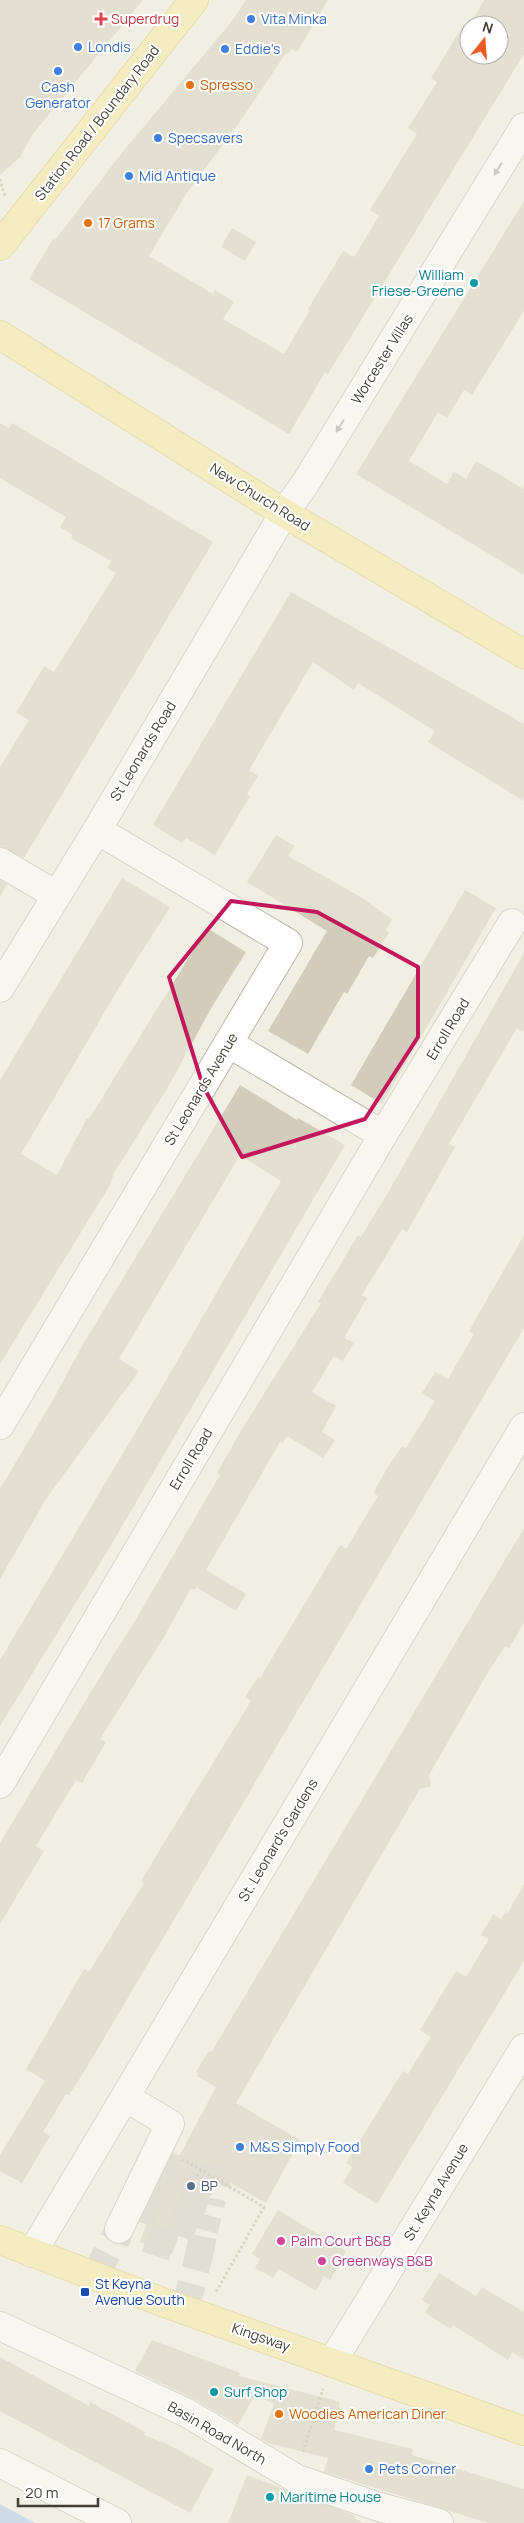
<svg xmlns="http://www.w3.org/2000/svg" width="524" height="2523" font-family="Manrope,sans-serif">
  <style>
    .water { fill: #a4c4eb }
    .building { fill: #d2ccbb }
    .lines { fill: none; stroke-linecap: round; stroke-linejoin: round }
    .minor-tunnel { stroke: #ceccc1; stroke-width: 28; stroke-dasharray: 28 14; stroke-linecap: butt }
    .minor-casing { stroke: #bcb7a8; stroke-width: 30 }
    .major-casing { stroke: #dbc869; stroke-width: 30 }
    .path { stroke: #bcb59a; stroke-width: 3; stroke-dasharray: 2.5 2.5; stroke-linecap: butt }
    .minor { stroke: #fff; stroke-width: 28 }
    .major { stroke: #f7e997; stroke-width: 28 }
    .oneway { fill: #a19f9a }
    .marked { fill: none; stroke: #c2185b; stroke-width: 4; stroke-linejoin: round }
    .health-dot { fill: #e0444e; stroke: #fff; stroke-width: 2 }
    .shop-dot { fill: #3f7fe0; stroke: #fff; stroke-width: 2 }
    .food-dot { fill: #e8710a; stroke: #fff; stroke-width: 2 }
    .culture-dot { fill: #0f9aa8; stroke: #fff; stroke-width: 2 }
    .service-dot { fill: #5c6f8a; stroke: #fff; stroke-width: 2 }
    .hotel-dot { fill: #d1479c; stroke: #fff; stroke-width: 2 }
    .transit-dot { fill: #1a4fb4; stroke: #fff; stroke-width: 2 }
    .labels { text-anchor: middle; stroke-width: 4; stroke-linejoin: round; paint-order: stroke }
    .health-label { font-size: 14px; fill: #be3a42; stroke: #fff; text-anchor: start }
    .shop-label { font-size: 14px; fill: #366cbe; stroke: #fff; text-anchor: start }
    .food-label { font-size: 14px; fill: #c56008; stroke: #fff; text-anchor: start }
    .street-label { font-size: 14px; fill: #433f35; stroke: #fff }
    .culture-label { font-size: 14px; fill: #0d838f; stroke: #fff; text-anchor: start }
    .service-label { font-size: 14px; fill: #4e5e75; stroke: #fff; text-anchor: start }
    .hotel-label { font-size: 14px; fill: #b23c85; stroke: #fff; text-anchor: start }
    .transit-label { font-size: 14px; fill: #164399; stroke: #fff; text-anchor: start }
  </style>
  <rect width="100%" height="100%" fill="#f1efe4"/>
  <path class="water" d="M0,2504L35,2523H0Z"/>
  <path class="building" d="M0,0H143L32,135L20,157L0,175Z
    M246,0H328L297,52L292,49L288,54L286,53L239,123L186,194L149,256L213,294L215,290L234,302L223,319L284,354L310,310L308,309L343,251L354,257L379,216L370,210L417,134L408,128L437,82L431,78L464,24L469,26V55H499V25H470L484,0H524V54L328,374L325,372L289,434L29,279L53,239L55,240L121,154L232,21Z
    M524,201V311L472,395L464,390L447,418L438,412L409,461L447,484L454,472L466,479L476,461L524,489V575L356,474Z
    M232,228L256,242L245,261L221,247Z
    M0,423L9,428L12,423L213,542L24,858L0,846V767L29,720L16,713L44,666L54,672L116,573L107,568L111,561L71,538L73,535L60,527L66,517L0,478Z
    M291,592L524,724V801L428,742L435,731L358,683L354,690L313,662L249,770L258,776L247,794L250,796L215,855L186,838L182,843L153,825Z
    M276,835L295,846L288,856L359,896L392,919L386,930L389,933L373,958L369,956L347,994L344,992L308,1054L268,1031L327,931L247,882Z
    M122,878L170,907L120,986L21,1154L57,1175L87,1118L89,1119L207,928L246,952L213,1005L168,1087L114,1173L110,1185L0,1364V1080Z
    M0,880L7,884L0,897Z
    M465,890L496,908L382,1104L351,1085Z
    M524,953V1032L517,1028L449,1144L455,1147L407,1232L402,1229L362,1295L367,1298L344,1338L354,1343L343,1361L334,1356L312,1392L336,1406L322,1432L335,1440L323,1458L287,1436L283,1443L280,1442L206,1570L246,1594L236,1611L196,1587L195,1590L191,1588L164,1637L100,1739L106,1742L82,1783L76,1780L36,1846L44,1851L0,1924V1843L109,1662L135,1621L220,1475L217,1473L242,1429L321,1303L318,1302L358,1235L361,1237L389,1191Z
    M240,1085L297,1120L298,1118L345,1145L107,1552L0,1726V1660L157,1396L281,1181L240,1155L119,1359L139,1371L46,1499L0,1579V1489L54,1398L82,1346Z
    M524,1235V1328L84,2072L69,2095L66,2094L43,2132L50,2136L22,2183L0,2171V2155L45,2081L26,2069L84,1969L89,1972L144,1883L141,1881L170,1833L251,1701L245,1697L258,1677L260,1678L340,1545L346,1549L378,1496L373,1493L388,1467L402,1446L406,1448L435,1401L422,1393L435,1372L448,1379L474,1334L469,1331Z
    M524,1528V1623L509,1648L505,1646L484,1679L429,1775L431,1786L420,1789L236,2103L300,2140L266,2203L204,2168L172,2254L140,2242L169,2162L175,2164L216,2087L197,2076L198,2073L196,2072L208,2052L212,2051Z
    M524,1884V1961L377,2204L343,2183L352,2167L346,2163L403,2071L408,2074L431,2037L420,2030L456,1971L466,1977L489,1939L481,1935L493,1914L501,1919L506,1911L508,1913Z
    M278,2210L346,2251L330,2280L324,2276L316,2291L279,2269L273,2278L255,2268L260,2259L252,2254Z
    M439,2273L476,2296L482,2287L524,2312V2360L512,2352L508,2360L453,2325L451,2329L425,2313L430,2305L422,2300Z
    M152,2340L240,2373L239,2376L340,2402L334,2430L413,2449L412,2455L524,2489V2523H488L324,2472L328,2458L268,2443L261,2439L274,2404L255,2395L238,2425L194,2399L135,2371Z
    M0,2357L89,2406L90,2402L145,2432L144,2435L167,2444L214,2469L190,2513L0,2411Z
    M247,2475L356,2516L355,2518L363,2523H228Z"/>
  <g class="lines">
    <path class="minor-tunnel" d="M152,2161L216,2182L211,2205
      M141,2183L211,2205L204,2230
      M131,2204L204,2230L199,2256
      M94,2278L119,2229L199,2256L185,2310"/>
    <g class="minor-casing">
      <path id="minor" d="M0,862L56,895
        M0,988L97,830L284,513L305,484L524,127
        M228,1043L383,1135
        M0,1425L288,943L97,830
        M0,1784L383,1135L512,923
        M119,2229L170,2124L125,2097
        M32,2253L524,1427
        M0,2326L187,2413L297,2479L376,2506L439,2523
        M332,2362L524,2048
        M0,2463L117,2523"/>
    </g>
    <g class="major-casing">
      <path id="major" d="M0,246L194,0
        M0,335L284,513L524,654
        M0,2240L165,2303L524,2431"/>
    </g>
    <path class="path" d="M0,179L5,197
      M182,2159L201,2170L203,2168
      M197,2176L201,2170L264,2207L215,2294
      M303,2452L323,2389"/>
    <use href="#minor" class="minor"/>
    <use href="#major" class="major"/>
  </g>
  <defs><path id="oneway-solid" d="M-6-.8H1V-3.2L6.5 0L1 3.2V.8H-6Z" transform="scale(1.25)"/></defs>
  <g class="oneway">
    <use href="#oneway-solid" transform="translate(498 169) rotate(122)"/>
    <use href="#oneway-solid" transform="translate(340 426) rotate(122)"/>
  </g>
  <path d="M0 0H524V2523H0ZM231,901L317,912L418,967V1037L365,1119L242,1157L203,1086L169,977Z" fill="#f1efe4" fill-opacity=".55" fill-rule="evenodd"/>
  <path class="marked" d="M231,901L317,912L418,967V1037L365,1119L242,1157L203,1086L169,977Z"/>
  <path class="health-dot" d="M98.5 11.5h5v5h5v5h-5v5h-5v-5h-5v-5h5z"/>
  <g class="shop-dot">
    <circle cx="251" cy="19" r="5"/>
    <circle cx="78" cy="47" r="5"/>
    <circle cx="225" cy="49" r="5"/>
    <circle cx="58" cy="71" r="5"/>
    <circle cx="158" cy="138" r="5"/>
    <circle cx="129" cy="176" r="5"/>
    <circle cx="240" cy="2147" r="5"/>
    <circle cx="369" cy="2469" r="5"/>
  </g>
  <g class="food-dot">
    <circle cx="190" cy="85" r="5"/>
    <circle cx="88" cy="223" r="5"/>
    <circle cx="279" cy="2414" r="5"/>
  </g>
  <g class="culture-dot">
    <circle cx="474" cy="283" r="5"/>
    <circle cx="214" cy="2392" r="5"/>
    <circle cx="270" cy="2497" r="5"/>
  </g>
  <circle class="service-dot" cx="191" cy="2186" r="5"/>
  <g class="hotel-dot">
    <circle cx="281" cy="2241" r="5"/>
    <circle cx="322" cy="2261" r="5"/>
  </g>
  <rect class="transit-dot" x="80" y="2287" width="10" height="10" rx="2.5"/>
  <g class="labels">
    <g class="health-label">
      <text x="111" y="24">Superdrug</text>
    </g>
    <g class="shop-label">
      <text x="261" y="24">Vita Minka</text>
      <text x="88" y="52">Londis</text>
      <text x="235" y="54">Eddie's</text>
      <text x="58" y="92" text-anchor="middle">Cash<tspan x="58" dy="16">Generator</tspan></text>
      <text x="168" y="143">Specsavers</text>
      <text x="139" y="181">Mid Antique</text>
      <text x="250" y="2152">M&amp;S Simply Food</text>
      <text x="379" y="2474">Pets Corner</text>
    </g>
    <g class="food-label">
      <text x="200" y="90">Spresso</text>
      <text x="98" y="228">17 Grams</text>
      <text x="289" y="2419">Woodies American Diner</text>
    </g>
    <g class="street-label">
      <text transform="translate(97 123) rotate(-52)" y="5">Station Road / Boundary Road</text>
      <text transform="translate(382 359) rotate(-58)" y="5">Worcester Villas</text>
      <text transform="translate(260 497) rotate(32)" y="5">New Church Road</text>
      <text transform="translate(143 751) rotate(-59)" y="5">St Leonards Road</text>
      <text transform="translate(448 1029) rotate(-59)" y="5">Erroll Road</text>
      <text transform="translate(201 1089) rotate(-59)" y="5">St Leonards Avenue</text>
      <text transform="translate(191 1459) rotate(-59)" y="5">Erroll Road</text>
      <text transform="translate(278 1840) rotate(-59)" y="5">St. Leonard's Gardens</text>
      <text transform="translate(436 2192) rotate(-59)" y="5">St. Keyna Avenue</text>
      <text transform="translate(261 2337) rotate(19)" y="5">Kingsway</text>
      <text transform="translate(217 2433) rotate(30)" y="5">Basin Road North</text>
    </g>
    <g class="culture-label">
      <text x="464" y="280" text-anchor="end">William<tspan x="464" dy="16">Friese-Greene</tspan></text>
      <text x="224" y="2397">Surf Shop</text>
      <text x="280" y="2502">Maritime House</text>
    </g>
    <g class="service-label">
      <text x="201" y="2191">BP</text>
    </g>
    <g class="hotel-label">
      <text x="291" y="2246">Palm Court B&amp;B</text>
      <text x="332" y="2266">Greenways B&amp;B</text>
    </g>
    <g class="transit-label">
      <text x="95" y="2289">St Keyna<tspan x="95" dy="16">Avenue South</tspan></text>
    </g>
  </g>
  <g transform="translate(484 40) rotate(17)"><circle r="24" fill="#ffffff" stroke="#b4b2ae"/>
  <path d="M0-4L9 19L0 12L-9 19Z" fill="#eb5a21"/>
  <text y="-8" font-size="14" font-weight="bold" text-anchor="middle" fill="#433f35">N</text>
  </g>
  <path d="M18 2498v8h80v-8" fill="none" stroke="#433f35" stroke-width="2.5"/>
  <text x="25" y="2498" font-size="15" fill="#433f35" stroke="#ffffff" stroke-width="4" paint-order="stroke">20 m</text>
</svg>
